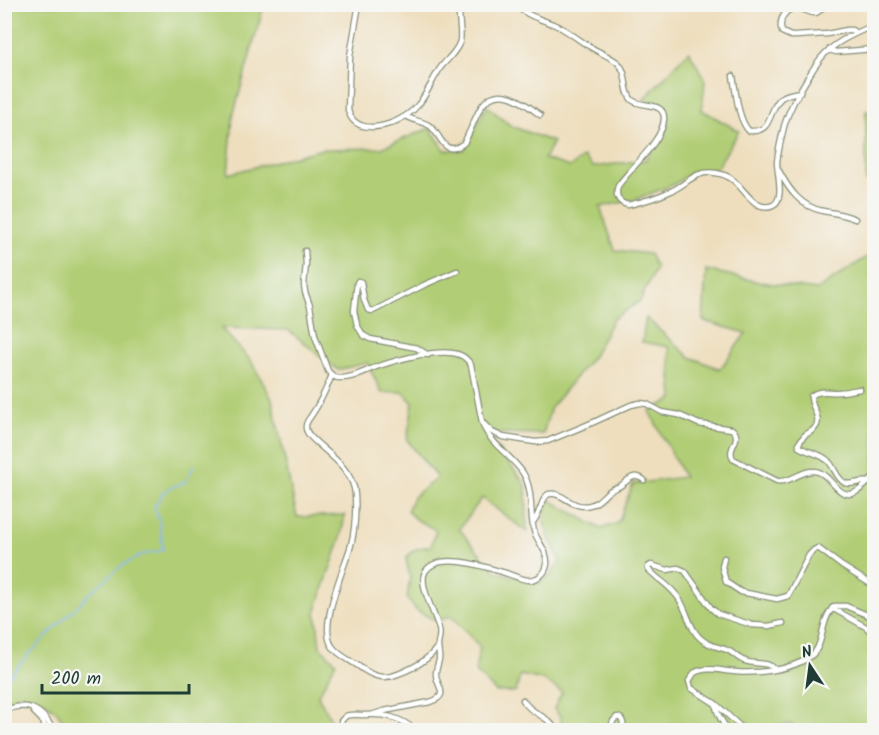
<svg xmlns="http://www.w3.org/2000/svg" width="879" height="735" font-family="Kalam,sans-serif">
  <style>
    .green { fill: #b1cd74; stroke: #688554; stroke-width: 1.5 }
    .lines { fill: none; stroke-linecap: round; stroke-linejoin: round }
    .stream { stroke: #89baf5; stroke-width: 1.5 }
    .street-casing { stroke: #868e78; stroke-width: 7 }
    .street { stroke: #fff; stroke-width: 4.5 }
  </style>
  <rect width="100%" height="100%" fill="#f6f6f2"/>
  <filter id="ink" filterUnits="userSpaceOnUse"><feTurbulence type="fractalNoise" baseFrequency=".0167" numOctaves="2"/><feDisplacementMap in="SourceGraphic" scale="12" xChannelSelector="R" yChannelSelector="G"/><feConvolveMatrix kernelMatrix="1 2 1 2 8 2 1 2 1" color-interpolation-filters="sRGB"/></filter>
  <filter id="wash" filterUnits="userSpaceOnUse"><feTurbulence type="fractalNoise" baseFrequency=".008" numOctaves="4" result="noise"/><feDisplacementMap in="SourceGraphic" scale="24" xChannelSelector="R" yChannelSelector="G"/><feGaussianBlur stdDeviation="1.35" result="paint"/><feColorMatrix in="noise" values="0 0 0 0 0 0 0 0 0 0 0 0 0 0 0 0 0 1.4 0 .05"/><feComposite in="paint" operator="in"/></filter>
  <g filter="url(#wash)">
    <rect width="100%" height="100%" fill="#eedebd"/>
    <path class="green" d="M4,5H264L233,116L228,174L322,149L381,148L430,128L445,150H464L487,106L511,126L553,142L544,159L570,167L584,157L593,167L645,160L668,126L667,109L660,104L644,99L689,51L705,80L702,110L739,131L716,169L693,171L675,184L634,200L600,207L615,250L649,254L656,268L640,301L613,319L593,356L551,407L543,434L485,433L526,485L527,532L482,498L459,529L495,571L538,583L551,575L560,560C550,539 536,521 550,500L601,529L618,523L633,484L684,477L649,411L673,399L669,347L642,342L646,318L690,357L720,369L746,333L703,321L706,270L760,282L817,290L873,253L874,254V723L867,730H804L789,724L768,730H561V718L554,709L562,692L543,680L520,675L516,692H496L475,671L480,647L451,616L437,621L417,611L407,599L410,577L406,559C412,548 419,548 431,546L436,530L415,519L407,511L413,497L437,478L407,440L413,403L403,392L382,393L367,363L338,370L288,330L221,328L251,361L272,399L297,517L345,515L340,540L316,610L320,647L336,662L318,696L332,721L335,730H67L58,713L44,701L19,696L5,699Z
      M866,111L874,113V184L866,181Z"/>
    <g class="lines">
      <path class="stream" d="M4,682L29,654L92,591L120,567L141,555L163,550L159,520L154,508L164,491L186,481L194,465
        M788,730L785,728L788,726L799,730
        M870,730L874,726"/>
    </g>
  </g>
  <g filter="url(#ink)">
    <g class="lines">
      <g class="street-casing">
        <path id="street" d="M359,4L350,56L348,110C351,122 360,127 372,127C380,127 387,125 394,122C424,109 425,91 441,67C447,59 457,52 460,41C462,29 457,17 460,4
          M513,4C521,10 528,15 537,18C544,21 551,23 558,26C569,32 579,40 589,46C598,52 609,56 617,62C629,72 623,91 632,100C641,108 665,101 664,119C663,141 630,168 618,186C615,195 618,203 628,205C642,202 658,197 671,191C688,184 694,170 716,173C722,174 728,176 733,180C744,188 755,213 773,205C785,200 777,173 777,162C778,153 780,144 782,135C785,118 792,104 801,89C807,79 813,68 821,58C834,42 856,33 874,25
          M825,4C822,8 819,13 814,13C809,13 804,9 799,8C785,7 778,20 782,32L791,36H796L827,34L847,30H852L856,33
          M829,50L836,52L874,49
          M733,76C736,92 738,120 749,131C774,133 767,110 781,98C786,94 793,93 800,92
          M406,116C413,121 423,121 430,126C442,135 443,159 464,143C470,132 474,120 480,109C496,81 524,102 540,115
          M779,171C789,190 801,207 823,211C834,213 844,214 855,219
          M305,251L306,264L304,285L305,292L310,306L315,336L328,371C332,375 334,378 340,378C352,379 365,371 376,367C396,360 441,347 460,355C465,357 468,360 471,365L482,422L492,432L503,437L535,442L548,441L594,422L631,405L640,403L647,404L662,412L679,415L699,424L732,429C744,440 726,446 733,459L777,481C791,483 800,471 813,471C830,470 837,502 856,492C863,488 869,482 874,477
          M428,355L417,348L370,339L363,335L357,325L354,311L357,283L358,281L361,282L364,300L368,310L373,311L424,285L457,271
          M332,375C326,390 320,403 311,416C309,419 305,423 306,428C306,442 354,462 355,495C356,511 355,529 351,545C345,566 318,626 332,646C337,654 349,660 357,665C370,675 382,681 398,674C414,668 429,660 438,646
          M860,389C853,390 846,392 840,392C829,393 820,389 811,396C810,407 824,419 814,429C811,432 808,433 805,435C803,437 801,440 799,443V447C809,453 824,454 830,463C835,469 837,479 845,483C852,486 860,480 868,482
          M533,522C540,515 542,496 549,494C564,491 573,512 593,504C600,501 602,497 608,492C611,489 616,488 620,486C629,480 634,472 644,480
          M724,558L722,567L726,582L741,592L777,599L788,596L809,555L814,550L818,548L842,566L874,586
          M832,608L866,627L874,635
          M775,669C767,661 755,665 745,661C738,659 735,654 729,651C721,647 712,647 704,641C691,633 688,614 681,602C673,587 659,581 648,569V567L651,565L667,570L678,568L685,571L711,608L718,614L752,625L769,626L783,623
          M523,700C530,714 550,716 555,730
          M716,704C715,714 724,721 726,730
          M4,711C27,700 43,710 53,730
          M33,711L41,719L47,730
          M374,714L384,711L430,702C452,695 435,686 436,673C436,669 438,664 439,660C440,655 438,651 438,646C438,640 441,635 439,629C436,615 418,585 425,572C437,551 483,566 502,572C510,574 519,579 528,580C537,580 546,574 547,564C548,551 538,543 534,531C529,512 534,491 523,473C512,456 490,444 483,425
          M342,730L341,721L346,716C352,714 359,715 365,715C385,714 400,717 415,730
          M610,730L613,721L617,717C624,718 623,725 624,730
          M744,730L716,704L691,688L689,681L694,673C707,666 721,671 735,672C757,674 790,670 808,658C827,647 818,620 835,606H846L874,618"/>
      </g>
      <use href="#street" class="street"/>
    </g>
  </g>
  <rect width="879" height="735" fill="none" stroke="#f6f6f2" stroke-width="24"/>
  <g transform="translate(810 666) rotate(347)" stroke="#f6f6f2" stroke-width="4.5" paint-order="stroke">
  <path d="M0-4.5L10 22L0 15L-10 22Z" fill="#1f3d34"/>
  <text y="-9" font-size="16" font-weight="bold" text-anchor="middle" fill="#1f3d34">N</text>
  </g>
  <path d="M42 684v9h147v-9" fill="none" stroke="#1f3d34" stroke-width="3"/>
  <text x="51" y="684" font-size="18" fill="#1f3d34" stroke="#f6f6f2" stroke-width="4.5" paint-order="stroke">200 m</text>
</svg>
